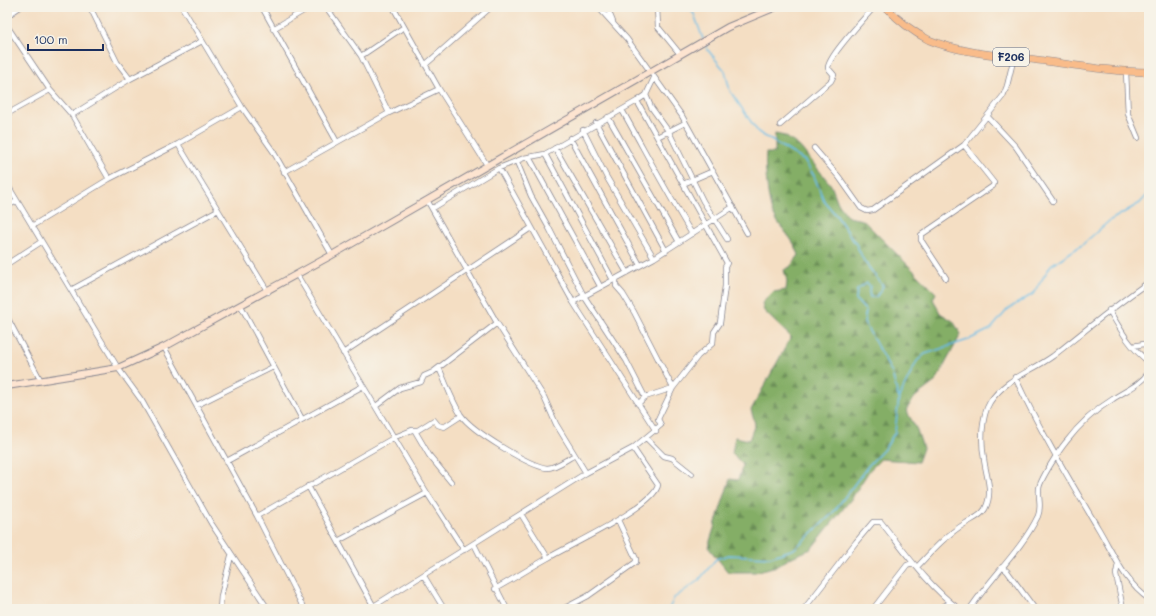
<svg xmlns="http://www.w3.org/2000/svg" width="1156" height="616" font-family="Mali,sans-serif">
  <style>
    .forest { fill: url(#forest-firs); stroke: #506e62 }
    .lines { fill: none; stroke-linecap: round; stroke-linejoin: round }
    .stream { stroke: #6abde6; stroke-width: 1.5 }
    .minor-casing { stroke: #888690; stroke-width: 6 }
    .secondary-casing { stroke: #888690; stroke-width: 8 }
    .primary-casing { stroke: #888690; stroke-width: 8 }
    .minor { stroke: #fff; stroke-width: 4.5 }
    .secondary { stroke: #fde4d0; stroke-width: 6 }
    .primary { stroke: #f9bc8a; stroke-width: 7 }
    .labels { text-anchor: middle; stroke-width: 3; stroke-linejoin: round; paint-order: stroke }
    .shield { fill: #f7f3e8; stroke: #5d6a87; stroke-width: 1 }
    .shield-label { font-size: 11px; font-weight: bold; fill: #1b2f5e }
  </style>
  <defs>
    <pattern id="forest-firs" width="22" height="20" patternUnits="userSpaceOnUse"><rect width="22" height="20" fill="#84ae66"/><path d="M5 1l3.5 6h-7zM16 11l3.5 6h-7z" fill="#6b8e57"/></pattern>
  </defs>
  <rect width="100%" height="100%" fill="#f7f3e8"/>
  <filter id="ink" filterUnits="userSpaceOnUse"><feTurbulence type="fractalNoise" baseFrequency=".025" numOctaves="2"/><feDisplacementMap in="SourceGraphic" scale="8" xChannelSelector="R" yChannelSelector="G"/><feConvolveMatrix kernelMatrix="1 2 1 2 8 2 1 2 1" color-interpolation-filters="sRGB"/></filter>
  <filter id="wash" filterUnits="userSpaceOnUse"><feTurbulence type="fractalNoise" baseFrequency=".012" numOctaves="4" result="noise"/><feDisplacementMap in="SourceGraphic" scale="16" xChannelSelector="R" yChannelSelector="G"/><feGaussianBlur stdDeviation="0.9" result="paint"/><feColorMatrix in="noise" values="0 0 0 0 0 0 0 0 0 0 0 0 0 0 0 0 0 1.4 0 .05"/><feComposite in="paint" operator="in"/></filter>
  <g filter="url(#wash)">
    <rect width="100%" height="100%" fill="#f4dec3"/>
    <path class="forest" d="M775,134L785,136L800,147L831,185L838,203L848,217L863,220L936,293L933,299L940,313L953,321L961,334L936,381L915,397L906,410L917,430L923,448L918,462L881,459L869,471L852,498L811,549L792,557L777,566L755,572H728L708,547L730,479L738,480L743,465L732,453L735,437L749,440L755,424L751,410L791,337L764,311L762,303L773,292L786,290L787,281L784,270L790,267L799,255C793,237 781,230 773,214C768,204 764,164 766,153H775Z"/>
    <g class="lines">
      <path class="stream" d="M688,7L694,14L703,39
        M705,42L707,49L725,71L730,91L758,132L805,161L814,176L824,201L836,215L856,244L864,261L883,286L876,297H870L869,292L870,286L867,283L857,290L856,300L866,311L864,322L892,373L898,396
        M669,609L674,598L699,580L716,559L729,555L770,557L794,549L812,533L832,514L868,466L886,447L895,432L899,397L917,361L925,354L968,340L991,329L1008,309L1033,294L1051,265L1082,245L1109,221L1140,203L1149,193"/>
    </g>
  </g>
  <g filter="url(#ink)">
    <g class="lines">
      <g class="minor-casing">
        <path id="minor" d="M90,7L117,62L130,79
          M182,7L242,107L273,151L332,255
          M262,7L337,142
          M326,7L361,56L389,113
          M393,7L439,89L487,165
          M598,7L627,39L682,116L747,233
          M607,7L613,22
          M657,7L658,27L680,54
          M7,16L20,7
          M7,26L50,90L72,115L109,179
          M273,29L310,7
          M361,56L404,27
          M425,65L491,7
          M1126,72L1128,114L1138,138
          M646,95L651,107L669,132L703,201L727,239
          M637,101L727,263L725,267V286L720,323L714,332L713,343L698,356L673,388L645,397L638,404
          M622,110C645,151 667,193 692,234
          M7,114L50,90
          M72,115L130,79L202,41
          M608,117L679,242
          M988,117L1016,147L1053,201
          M596,123L666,251
          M780,125L831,81L834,75L828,68C828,56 865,18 874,7
          M583,130L606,176L654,258
          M657,137L685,123
          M570,138L640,265
          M178,144L268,292
          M555,148L627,273
          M814,148L839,177L861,208L867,211L873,210L964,145L1003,96L1007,86L1014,57
          M529,157L600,286
          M517,162L531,196L549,228L584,296L626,360L645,397
          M499,168L573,302L656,431
          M284,172L389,113L439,89
          M7,184L118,368L142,401L211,523L268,609
          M683,184L713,171
          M427,200L497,323L544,397L556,424L586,473
          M7,206L17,201
          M433,208L499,168L524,158L545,154L637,101L646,95L654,78
          M32,226L109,179L178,144L242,107
          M7,264L41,242
          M297,275L427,493L464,550
          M946,278L921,240V235L993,186L994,183L964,145
          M71,290L218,210
          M573,302L654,258L733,207
          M241,306L302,419
          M1109,310C1120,329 1131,349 1149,362
          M7,317L41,381
          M1133,346L1149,343
          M164,347L257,516L304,609
          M343,353L531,228
          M439,368C446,383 452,401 461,415C472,431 529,466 547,468C556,468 567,459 575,455
          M1015,377C1039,429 1069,479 1098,528C1113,553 1125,583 1149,599
          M197,405L273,367
          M376,406L400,388L421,382L424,376L433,372L497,323
          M415,431L429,455L451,482
          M646,438L664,456L672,458L692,474
          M227,461L363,386
          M308,486L374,607L378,609
          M521,514L548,558
          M257,516L395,437L412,430H418L434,420L438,425L444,427L461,416
          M338,541L427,493
          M474,544L507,609
          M1118,564L1116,574L1123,609
          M1002,567L1007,571L1035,609
          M424,576L444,609
          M495,589C513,579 530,568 548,558C568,546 655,506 658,485L633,448
          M220,609L221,596L231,556
          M369,609L586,473L633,448L661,425L658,419L673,388L634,312L623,294L616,286V280H613L545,154
          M563,609L588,596L636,562V559L618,520
          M804,609L856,542L873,522H881C905,552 928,586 959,609
          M873,609L907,565L912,563L917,567C932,551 947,534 966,523C973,519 981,516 985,509C994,491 986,477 984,459C981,442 981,417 990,402C1006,378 1031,372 1053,356C1085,331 1115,305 1149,282
          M938,609L950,603
          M970,609C991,577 1021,551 1038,516C1042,506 1038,499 1039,489C1039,481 1060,449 1066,442C1079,425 1095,410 1113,399C1126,390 1139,386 1149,372"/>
      </g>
      <g class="secondary-casing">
        <path id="secondary" d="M7,386L118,368L164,347L332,255L728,27L776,7"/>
      </g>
      <g class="primary-casing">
        <path id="primary" d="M886,7C898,20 913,32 929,40C960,53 1004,56 1037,60C1074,65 1112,72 1149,72"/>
      </g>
      <use href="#minor" class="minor"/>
      <use href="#secondary" class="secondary"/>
      <use href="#primary" class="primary"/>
    </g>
  </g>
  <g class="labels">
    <rect class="shield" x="993" y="48" width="36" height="18" rx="3"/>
    <g class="shield-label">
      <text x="1011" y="61">F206</text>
    </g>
  </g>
  <rect width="1156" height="616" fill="none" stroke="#f7f3e8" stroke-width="24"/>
  <path d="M28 44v6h75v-6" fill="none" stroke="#1b2f5e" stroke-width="2"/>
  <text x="34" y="44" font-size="12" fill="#1b2f5e" stroke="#f7f3e8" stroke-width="3" paint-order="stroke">100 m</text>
</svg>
